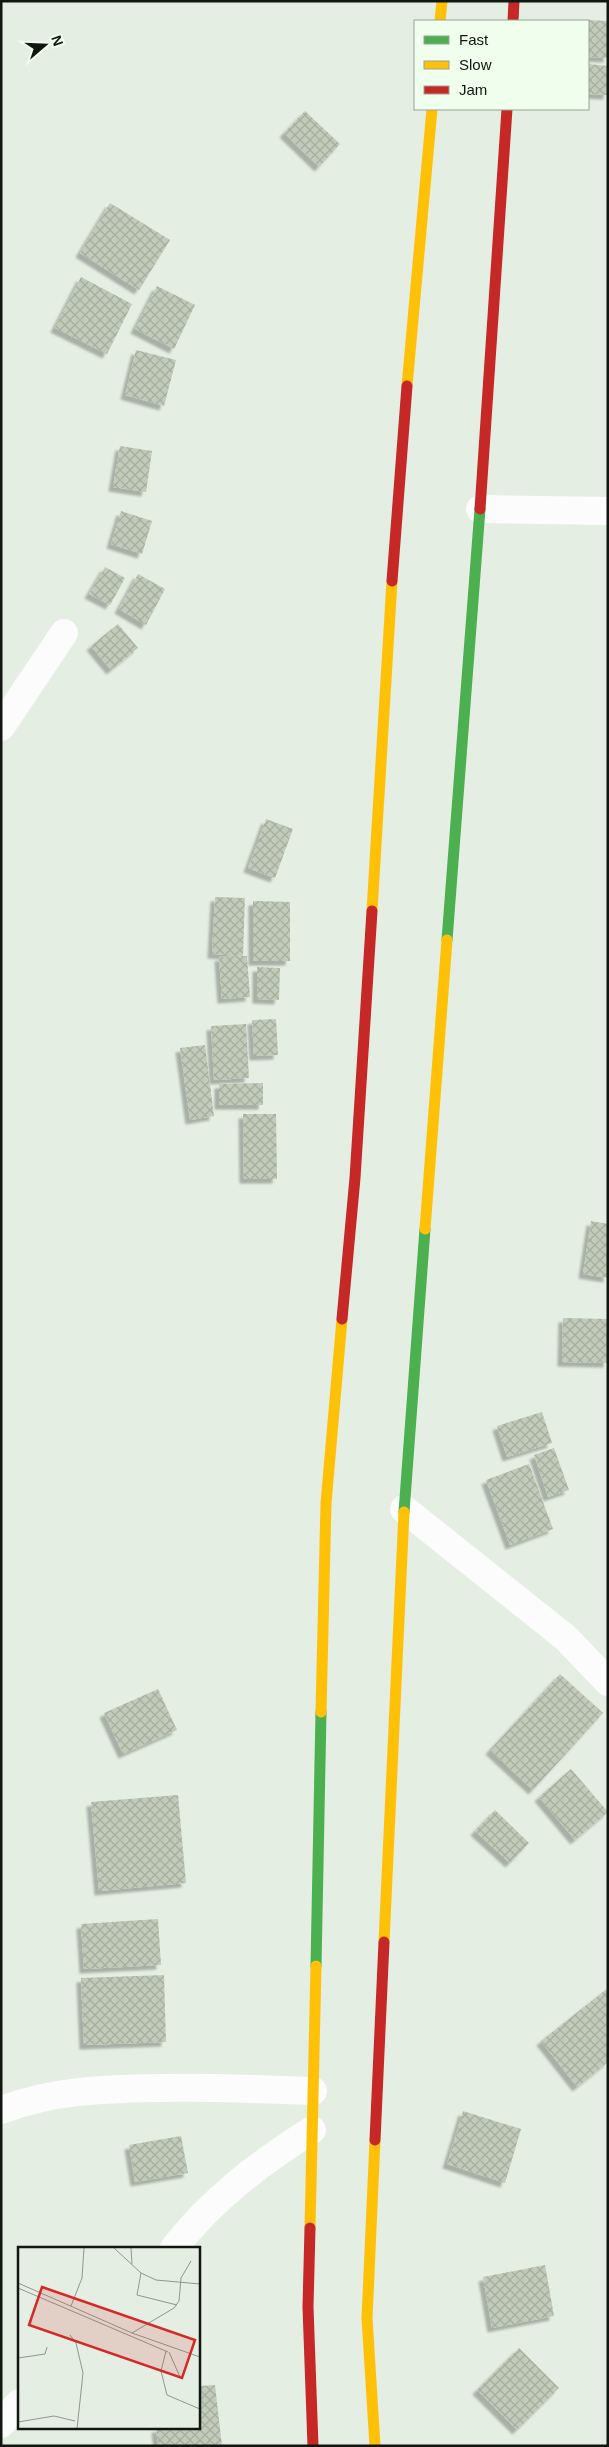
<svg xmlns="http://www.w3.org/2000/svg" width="609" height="2447" font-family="Arial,sans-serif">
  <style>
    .building { fill: url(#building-cross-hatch); filter: url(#shadow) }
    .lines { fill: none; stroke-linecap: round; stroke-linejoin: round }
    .street { stroke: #fbfcfb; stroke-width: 28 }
    .fast { stroke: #4caf50; stroke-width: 11 }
    .slow { stroke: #ffc107; stroke-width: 11 }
    .jam { stroke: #c62828; stroke-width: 11 }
    .inset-road { fill: none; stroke: #90988e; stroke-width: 1 }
    .view { fill: #d62828; fill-opacity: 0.15; stroke: #d62828; stroke-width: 2.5 }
    .inset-edge { fill: none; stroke: #111710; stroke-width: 2.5 }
  </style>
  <defs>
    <pattern id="building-cross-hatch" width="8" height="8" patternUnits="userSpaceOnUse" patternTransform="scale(1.25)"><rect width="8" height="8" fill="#c2cab9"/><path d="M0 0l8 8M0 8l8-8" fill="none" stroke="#a6ad9e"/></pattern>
    <filter id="shadow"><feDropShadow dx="-4.5" dy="4.5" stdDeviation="1" flood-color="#0004"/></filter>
  </defs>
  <rect width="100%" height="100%" fill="#e4eee2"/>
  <path class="building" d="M588,20L608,21V58L588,57Z
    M588,64L608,66V95L588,94Z
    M305,111L340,144L319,167L284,133Z
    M110,203L170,240L139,290L80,253Z
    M81,277L132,304L107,354L55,328Z
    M157,286L195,305L174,349L135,329Z
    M136,350L176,360L164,406L125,395Z
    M120,446L152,451L146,492L113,487Z
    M121,511L152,521L142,554L111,544Z
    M105,567L125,578L110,605L89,594Z
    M138,574L165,589L146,625L119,609Z
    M118,624L138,648L111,670L91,646Z
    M266,819L293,829L275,878L248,868Z
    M215,897L245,898L243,956H247L250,997L222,999L219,957L241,956L212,954Z
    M253,901L290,902V961H253Z
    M257,967L280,968L279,1000L257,999Z
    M276,1019L278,1055L254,1056L252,1020Z
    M246,1024L249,1078L214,1080L211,1026Z
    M205,1045L214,1116L190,1120L180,1048Z
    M263,1083V1105H219V1084Z
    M243,1114H276L277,1179H244Z
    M591,1221L608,1224V1278L583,1274Z
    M563,1318L608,1319V1363L562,1362Z
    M542,1412L552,1443L507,1457L497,1426Z
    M554,1448L569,1490L548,1497L534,1455Z
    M529,1464L553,1529L510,1545L486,1480Z
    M560,1674L603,1713L533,1790L490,1750Z
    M158,1689L177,1730L123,1754L104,1713Z
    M571,1769L608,1812L575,1840L539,1797Z
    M178,1795L186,1883L99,1891L91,1802Z
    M495,1810L529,1843L510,1863L475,1831Z
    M158,1919L161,1965L84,1969L81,1924Z
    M164,1975L166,2042L84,2045L81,1978Z
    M608,1988V2062L577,2087L541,2041Z
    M463,2111L521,2129L505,2183L447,2164Z
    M181,2136L188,2173L135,2182L129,2145Z
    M545,2265L554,2316L492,2328L483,2277Z
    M519,2348L559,2388L517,2430L477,2390Z
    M215,2385L222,2446H158L156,2428H199V2386Z"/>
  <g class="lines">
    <path class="street" d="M480,509L608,511
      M1,727L64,633
      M404,1509L566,1638L608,1682
      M1,2110C55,2090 103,2089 160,2088C211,2087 262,2089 313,2091
      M174,2248C212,2199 260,2163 312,2130
      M1,2424L19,2403"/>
    <path class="fast" d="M447,940L480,509
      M404,1512L425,1229
      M316,1966L321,1712"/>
    <path class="slow" d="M440,21L442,1
      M407,386L432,109
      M372,911L392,581
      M425,1229L447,940
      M321,1712L326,1503L342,1319
      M384,1942L404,1512
      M310,2228L316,1966
      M375,2446L367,2318L375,2140"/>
    <path class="jam" d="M513,21L514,1
      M480,509L507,109
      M392,581L407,386
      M342,1319L355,1178L372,911
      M375,2140L384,1942
      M310,2228L308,2307L313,2446"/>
  </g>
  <g transform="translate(18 2247)">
    <rect width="182" height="182" fill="#e4eee2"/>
    <path class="inset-road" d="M96,1L123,26L138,33L182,37M113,1L114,17M123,26L119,48L159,58M0,36L114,86L182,110M0,41L150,105M53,59L64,31L66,1M114,86L156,61L161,54L163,31L173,14M52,88L58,96L65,126L59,182M148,104L143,124L149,148L182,162M151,105L162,130M0,111L27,107L29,100M0,175L36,169L57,174"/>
    <path class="view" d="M24,40L177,93L164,131L11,78Z"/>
    <rect width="182" height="182" class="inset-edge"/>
  </g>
  <rect width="609" height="2447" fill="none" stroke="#111710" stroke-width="5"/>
  <rect x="414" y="20" width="175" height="90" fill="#f0ffed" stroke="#97a295"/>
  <rect x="424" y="36" width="25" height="8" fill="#4caf50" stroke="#97a295"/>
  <text x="459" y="45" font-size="15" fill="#111710">Fast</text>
  <rect x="424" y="61" width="25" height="8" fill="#ffc107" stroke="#97a295"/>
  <text x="459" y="70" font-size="15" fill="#111710">Slow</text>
  <rect x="424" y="86" width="25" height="8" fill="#c62828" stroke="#97a295"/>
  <text x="459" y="95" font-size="15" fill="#111710">Jam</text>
  <g transform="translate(45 45) rotate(71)" stroke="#f0ffed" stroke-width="4" paint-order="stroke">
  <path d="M0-4L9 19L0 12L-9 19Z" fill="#111710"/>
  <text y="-8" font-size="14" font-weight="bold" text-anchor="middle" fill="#111710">N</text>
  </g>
</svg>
